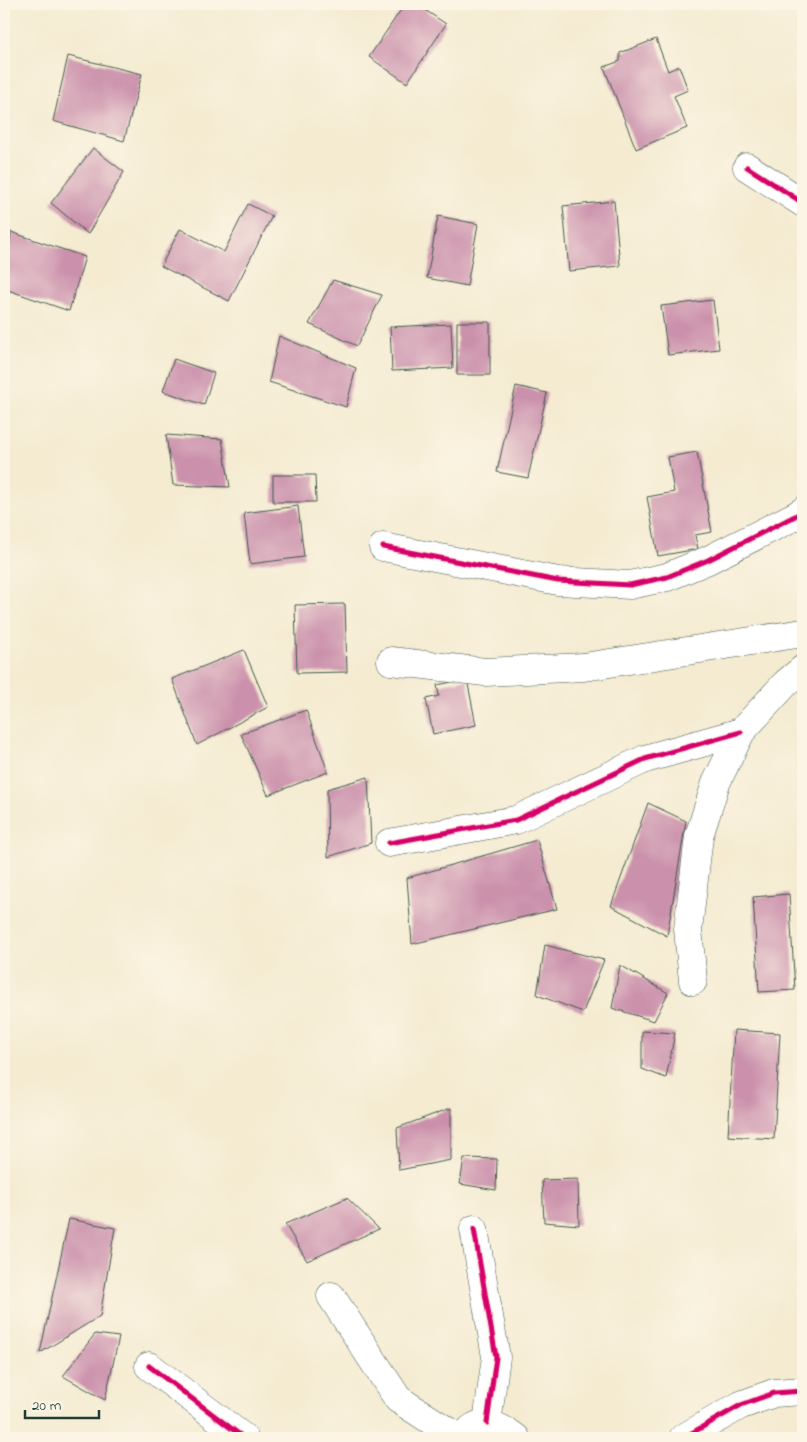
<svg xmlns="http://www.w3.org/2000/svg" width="807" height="1442" font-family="'Indie Flower',sans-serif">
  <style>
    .building { fill: #cb91ac }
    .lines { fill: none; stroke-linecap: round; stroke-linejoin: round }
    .minor-casing { stroke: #3f574c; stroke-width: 29 }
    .minor { stroke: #fff; stroke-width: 28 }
    .cycleway-casing { stroke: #fcf5e5; stroke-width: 8 }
    .cycleway { stroke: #d6006c; stroke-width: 5 }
  </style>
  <rect width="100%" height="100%" fill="#fcf5e5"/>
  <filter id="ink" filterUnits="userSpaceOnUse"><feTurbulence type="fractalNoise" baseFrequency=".02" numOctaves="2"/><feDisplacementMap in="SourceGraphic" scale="10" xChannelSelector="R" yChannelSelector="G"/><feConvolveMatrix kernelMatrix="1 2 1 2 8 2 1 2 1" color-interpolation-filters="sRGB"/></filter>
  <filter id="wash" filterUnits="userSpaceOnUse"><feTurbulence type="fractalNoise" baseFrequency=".0096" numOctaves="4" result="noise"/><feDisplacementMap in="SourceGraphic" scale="20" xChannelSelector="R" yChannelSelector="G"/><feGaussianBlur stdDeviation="1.12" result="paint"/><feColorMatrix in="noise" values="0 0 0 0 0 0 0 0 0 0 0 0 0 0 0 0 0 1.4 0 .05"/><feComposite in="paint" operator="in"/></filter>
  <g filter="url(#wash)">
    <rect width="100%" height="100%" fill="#f4ebd1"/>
    <g id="blocks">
      <path class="building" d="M405,4H416L446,24L407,83L369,57Z
        M656,39L668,71L679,66L688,90L674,96L687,128L636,149L604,67L620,61V53Z
        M68,56L142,74L124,141L53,121Z
        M93,148L124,172L88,234L51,203Z
        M614,201L620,266L569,271L563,206Z
        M248,204L272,216L229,301L161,266L180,229L224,252Z
        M438,216L478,224L467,286L427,278Z
        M11,232L85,257L69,311L5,289Z
        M333,280L382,295L357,346L309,324Z
        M713,300L719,349L668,355L661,306Z
        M457,322H490V375H457Z
        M451,324L453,368L392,371L390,327Z
        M279,336L356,368L346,407L269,382Z
        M174,359L214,373L204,405L163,391Z
        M516,386L547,393L528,478L497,472Z
        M166,435L222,439L230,487L173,485Z
        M697,452L712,532L695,535L698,549L658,556L647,497L674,492L668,457Z
        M273,475H315L316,502H273Z
        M298,506L304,557L250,564L244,513Z
        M345,604L347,672L297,673L295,605Z
        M244,650L268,707L197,745L172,679Z
        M467,679L476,725L433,734L426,699L439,696L437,685Z
        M306,710L328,772L268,795L241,734Z
        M368,777L371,843L328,857L327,789Z
        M648,803L686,821L667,936L611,906Z
        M537,840L557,909L412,944L407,878Z
        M789,894L795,990L759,992L753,897Z
        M545,945L604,960L583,1012L537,995Z
        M620,965L668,993L654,1021L612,1008Z
        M734,1030L780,1033L774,1139L728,1136Z
        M642,1031L675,1033L666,1078L642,1069Z
        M451,1108V1160L399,1170L397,1128Z
        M464,1158L497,1159L496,1190L460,1184Z
        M578,1179L579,1225L544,1222L542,1180Z
        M347,1198L379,1229L307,1261L285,1224Z
        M69,1219L115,1228L100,1316L40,1353Z
        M95,1334L119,1337L105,1400L63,1376Z"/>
    </g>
  </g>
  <g filter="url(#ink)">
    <use href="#blocks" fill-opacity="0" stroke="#3f574c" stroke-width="1"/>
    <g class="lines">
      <g class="minor-casing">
        <path id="minor" d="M747,167L803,203
          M383,547L558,581L630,585L667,577L708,560L795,516L803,511
          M391,661L485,672L584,667L803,633
          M389,843L516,820L645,759L741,732
          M693,981L688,929L699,836L716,783L741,732L786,683L803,669
          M474,1229L496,1357L487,1423
          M331,1296L398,1399L458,1438
          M149,1366L244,1438
          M471,1429C486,1417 503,1429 516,1438
          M683,1438L741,1405L774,1393L803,1391"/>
      </g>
      <use href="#minor" class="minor"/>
      <g class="cycleway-casing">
        <path id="cycleway" d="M747,167L803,203
          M383,547L558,581L630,585L667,577L708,560L795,516L803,511
          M389,843L516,820L645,759L741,732
          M474,1229L496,1357L487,1423
          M149,1366L244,1438
          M683,1438L741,1405L774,1393L803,1391"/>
      </g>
      <use href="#cycleway" class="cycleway"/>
    </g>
  </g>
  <rect width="807" height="1442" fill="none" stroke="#fcf5e5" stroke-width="20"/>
  <path d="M25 1410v8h74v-8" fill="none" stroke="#1f3d34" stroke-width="2.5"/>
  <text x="32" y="1410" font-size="15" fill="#1f3d34" stroke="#fcf5e5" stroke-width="4" paint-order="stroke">20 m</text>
</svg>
